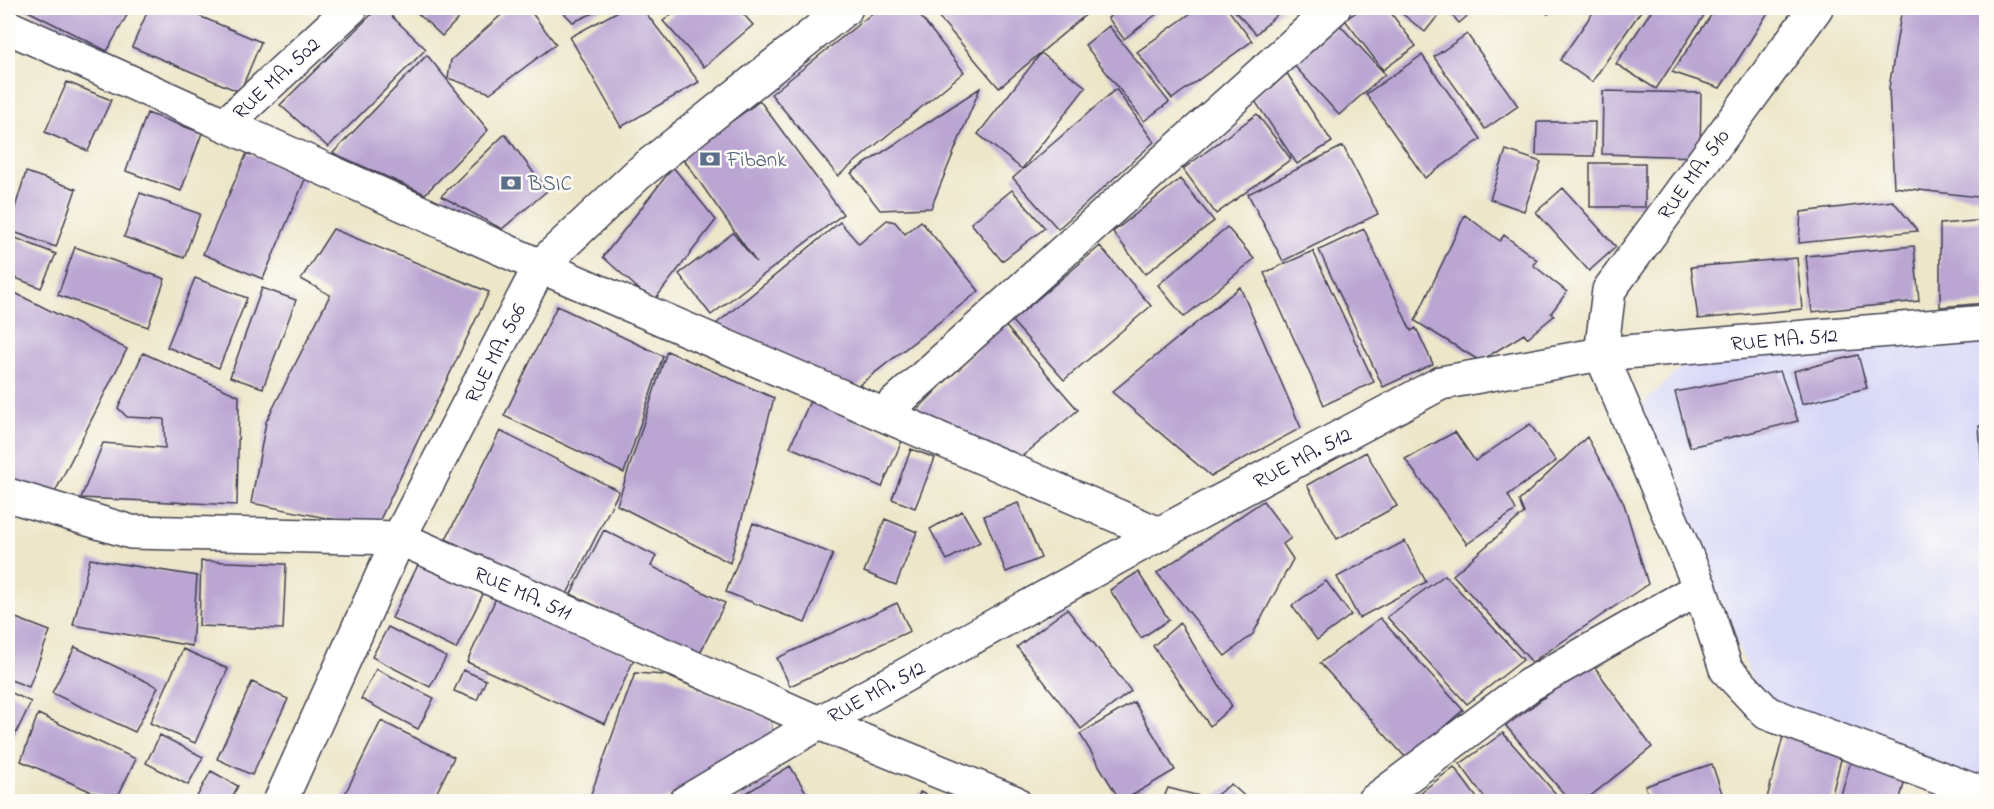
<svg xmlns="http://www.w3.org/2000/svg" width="1994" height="809" font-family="'Indie Flower',sans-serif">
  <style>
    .built { fill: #d7d7f8 }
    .building { fill: #bba6d3 }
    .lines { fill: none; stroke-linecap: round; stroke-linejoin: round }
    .minor-casing { stroke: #403f50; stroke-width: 36 }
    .minor { stroke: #fff; stroke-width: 33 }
    .labels { text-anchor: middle; stroke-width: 5; stroke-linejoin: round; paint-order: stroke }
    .street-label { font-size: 21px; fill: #22223b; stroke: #fdfcf7 }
    .service-label { font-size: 21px; fill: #4e5e75; stroke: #fdfcf7; text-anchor: start }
  </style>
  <rect width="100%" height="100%" fill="#fdfcf7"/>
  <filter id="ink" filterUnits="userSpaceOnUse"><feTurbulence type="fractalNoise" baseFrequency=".0167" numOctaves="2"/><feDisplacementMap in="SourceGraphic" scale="12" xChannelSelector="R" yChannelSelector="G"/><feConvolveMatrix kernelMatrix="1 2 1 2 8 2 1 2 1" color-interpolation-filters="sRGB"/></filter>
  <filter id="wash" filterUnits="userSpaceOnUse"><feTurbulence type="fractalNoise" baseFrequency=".008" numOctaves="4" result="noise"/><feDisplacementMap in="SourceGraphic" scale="24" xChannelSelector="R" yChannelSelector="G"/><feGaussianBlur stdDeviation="1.35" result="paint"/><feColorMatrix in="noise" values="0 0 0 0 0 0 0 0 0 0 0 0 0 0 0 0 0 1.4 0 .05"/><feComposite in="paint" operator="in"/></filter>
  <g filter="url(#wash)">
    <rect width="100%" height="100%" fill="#ede6c9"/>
    <path class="built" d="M1986,322V784L1760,699L1640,407L1706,343Z"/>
    <g id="blocks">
      <path class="building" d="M22,8H131L107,51Z
        M149,8H180L261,42L240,92L132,47Z
        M378,8H383L426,49L328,147L280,105Z
        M412,8H468L442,36Z
        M509,8H528L556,44L490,93L448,78L451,60Z
        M559,8H605L573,22Z
        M624,8H642L699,82L621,127L570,37Z
        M680,8H738L753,25L704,67L663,21Z
        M879,8H914L964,72L838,176L771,94Z
        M931,8H1088L1090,11L999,88Z
        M1108,8H1160L1162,10L1124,39L1108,18L1113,14Z
        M1198,8H1227L1252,41L1172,99L1137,52Z
        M1232,8H1284L1256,34Z
        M1362,8H1387L1416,46L1383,70L1345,20Z
        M1395,8H1444L1425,32Z
        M1446,8H1477L1459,23Z
        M1541,8H1555L1548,14Z
        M1596,8H1643L1592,82L1560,60Z
        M1653,8H1709L1656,89L1616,64Z
        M1716,8H1771L1720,88L1672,72Z
        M1902,8H1986V198L1894,187L1889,88Z
        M1338,23L1385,74L1339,115L1292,63Z
        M1109,26L1169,102L1144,121L1085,45Z
        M1467,34L1518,106L1485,129L1434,57Z
        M1041,53L1086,87L1022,169L978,134Z
        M427,55L488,130L425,194L333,153Z
        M1422,55L1481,139L1425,178L1366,94Z
        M1286,72L1332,142L1297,164L1251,95Z
        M67,82L111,100L88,151L45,132Z
        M980,88L931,208L880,210L851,173Z
        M1116,89L1154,142L1058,229L1013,178Z
        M1603,91L1701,93L1700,157L1602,154Z
        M760,101L843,214L711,315L679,274L733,233L756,262L682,157Z
        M147,113L202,133L181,191L126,171Z
        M1257,114L1291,159L1216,214L1183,169Z
        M1537,122H1595L1594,156L1536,155Z
        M505,134L547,191L502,229L441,196Z
        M1343,146L1378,214L1283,261L1248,194Z
        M1506,150L1541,162L1524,211L1490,199Z
        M247,153L306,177L263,279L203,254Z
        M1590,163H1645V207H1590Z
        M673,167L716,220L653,302L603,257Z
        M26,172L76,189L56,247L8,230Z
        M1180,179L1214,221L1145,274L1113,232Z
        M1563,188L1616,247L1589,271L1536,212Z
        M1012,190L1045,228L1002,261L971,223Z
        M140,193L200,214L184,258L124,237Z
        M1893,201L1918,231L1799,243L1801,212Z
        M1465,215L1500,241L1504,235L1537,260L1533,265L1567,292L1551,313L1554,316L1527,338L1524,334L1480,361L1415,321Z
        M887,220L895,222L905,234L921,221L979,291L854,389L716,324L840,222L859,244Z
        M1986,220V303L1940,307V224Z
        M1227,227L1254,259L1184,317L1158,285Z
        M333,229L489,292L376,528L251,503L266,422L330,295L301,279Z
        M1364,229L1411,331L1416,328L1433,364L1383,387L1319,250Z
        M8,235L56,254L41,288L8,275Z
        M1100,246L1151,306L1064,380L1012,321Z
        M1914,246L1919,301L1812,312L1806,256Z
        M75,247L165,279L148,327L58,295Z
        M1313,251L1374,382L1324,405L1264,273Z
        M1797,258L1802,309L1698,319L1691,267Z
        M195,278L247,298L219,368L167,347Z
        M1240,287L1301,428L1211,476L1112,392Z
        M262,288L296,300L263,388L230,377Z
        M13,292L127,349L51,500L8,478V303Z
        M557,306L663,356L624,473L504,416Z
        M1003,323L1078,410L1008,468L911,416Z
        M667,351L774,398L730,563L617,505Z
        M143,353L239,396L237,505L81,498L103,443L165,448L164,419L127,417L118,408Z
        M1858,355L1867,388L1802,404L1794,371Z
        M1780,371L1798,421L1690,447L1675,392Z
        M810,401L902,441L882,487L790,447Z
        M1530,424L1556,461L1508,495L1516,510L1467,544L1405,459L1455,432L1475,461Z
        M1979,426H1986V510H1985Z
        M500,431L619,491L565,598L446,539Z
        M1587,437L1624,504L1648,584L1532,662L1453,575L1524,513L1519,501Z
        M911,449L935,458L915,508L892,499Z
        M1366,452L1397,506L1337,539L1307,485Z
        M1263,501L1291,538L1283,544L1293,559L1253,634L1225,656L1157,573Z
        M1018,503L1041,558L1006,572L984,516Z
        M962,511L980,542L947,560L930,529Z
        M885,519L917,532L896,585L864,572Z
        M753,523L833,554L805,623L726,592Z
        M604,530L656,556L651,566L725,603L698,657L571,594Z
        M1405,541L1426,582L1359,618L1337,577Z
        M90,559L197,576L192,646L73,625Z
        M201,561L286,564L283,629L199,626Z
        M420,561L484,592L456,649L392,618Z
        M1138,572L1169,620L1141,638L1110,590Z
        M1445,575L1523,660L1467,704L1387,617Z
        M1326,581L1351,615L1317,640L1292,606Z
        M497,596L635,657L605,724L467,662Z
        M897,603L910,631L790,686L777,658Z
        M1067,609L1131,691L1081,729L1017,647Z
        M8,615L50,631L29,687L8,679Z
        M1380,618L1463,710L1407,759L1320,663Z
        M1180,623L1232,706L1210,726L1153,646Z
        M388,627L446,657L430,687L372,657Z
        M75,647L158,687L135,732L52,693Z
        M183,649L228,669L195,743L150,723Z
        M1591,662L1652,747L1583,802H1571L1506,726Z
        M376,669L434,698L418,729L361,699Z
        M463,670L486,680L477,700L454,691Z
        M635,673L665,675L771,719L773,741L660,802H588Z
        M252,682L288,699L252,775L217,759Z
        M8,691L31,702L8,750Z
        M1134,702L1175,770L1121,802L1080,734Z
        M38,714L136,759L115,802L21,761Z
        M381,721L454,757L432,802H341Z
        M1786,725L1845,744L1830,802H1766Z
        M1503,733L1563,802H1488L1460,764Z
        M160,735L203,757L188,785L146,763Z
        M1852,757L1907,773L1899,802H1839Z
        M1712,764L1725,802H1651L1645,786Z
        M790,766L812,802H732Z
        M1454,767L1480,802H1408Z
        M211,771L238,786L229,802H194Z
        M1231,784L1251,802H1162L1168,788L1211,799Z
        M920,792L942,802H916Z"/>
    </g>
  </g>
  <g filter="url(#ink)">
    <use href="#blocks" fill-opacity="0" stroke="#403f50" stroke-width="1.5"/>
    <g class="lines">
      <g class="minor-casing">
        <g id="minor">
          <path d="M1816,8L1609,290L1601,354L1700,588L1726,669L1767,713L1975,791L1972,802"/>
          <path d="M8,27L540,266L1159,534"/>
          <path id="s1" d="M226,124L351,8"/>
          <path d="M883,414L1334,8"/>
          <path id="s2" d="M8,495L131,532L399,538L819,723L1014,802"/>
          <path id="s3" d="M280,802L399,538L540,266L638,174L846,8"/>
          <path id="s4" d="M686,802L819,723L1159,534L1441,383L1601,354L1986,322"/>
          <path d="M1373,802L1529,685L1700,588"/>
        </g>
      </g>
      <use href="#minor" class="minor"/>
    </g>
  </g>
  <defs>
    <g id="bank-bare" transform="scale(1.62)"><path d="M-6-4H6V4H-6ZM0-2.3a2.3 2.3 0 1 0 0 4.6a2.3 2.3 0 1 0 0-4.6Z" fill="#5c6f8a" stroke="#fdfcf7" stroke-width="2.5" paint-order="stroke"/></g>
  </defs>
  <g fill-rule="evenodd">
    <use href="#bank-bare" x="710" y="159"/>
    <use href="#bank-bare" x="511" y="183"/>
  </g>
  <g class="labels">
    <g class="street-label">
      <text dy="7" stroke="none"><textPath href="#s1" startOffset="68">RUE MA. 502</textPath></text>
      <text transform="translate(1693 174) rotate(-54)" y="7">RUE MA. 510</text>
      <text dy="7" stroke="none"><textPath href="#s4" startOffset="1210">RUE MA. 512</textPath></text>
      <text dy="7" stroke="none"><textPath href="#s3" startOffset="498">RUE MA. 506</textPath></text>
      <text dy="7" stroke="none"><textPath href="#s4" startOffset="706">RUE MA. 512</textPath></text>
      <text dy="7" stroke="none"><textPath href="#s2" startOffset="532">RUE MA. 511</textPath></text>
      <text dy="7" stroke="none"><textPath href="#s4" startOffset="220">RUE MA. 512</textPath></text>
    </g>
    <g class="service-label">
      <text x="727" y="166">Fibank</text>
      <text x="528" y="190">BSIC</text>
    </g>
  </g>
  <rect width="1994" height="809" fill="none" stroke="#fdfcf7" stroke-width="30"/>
</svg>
